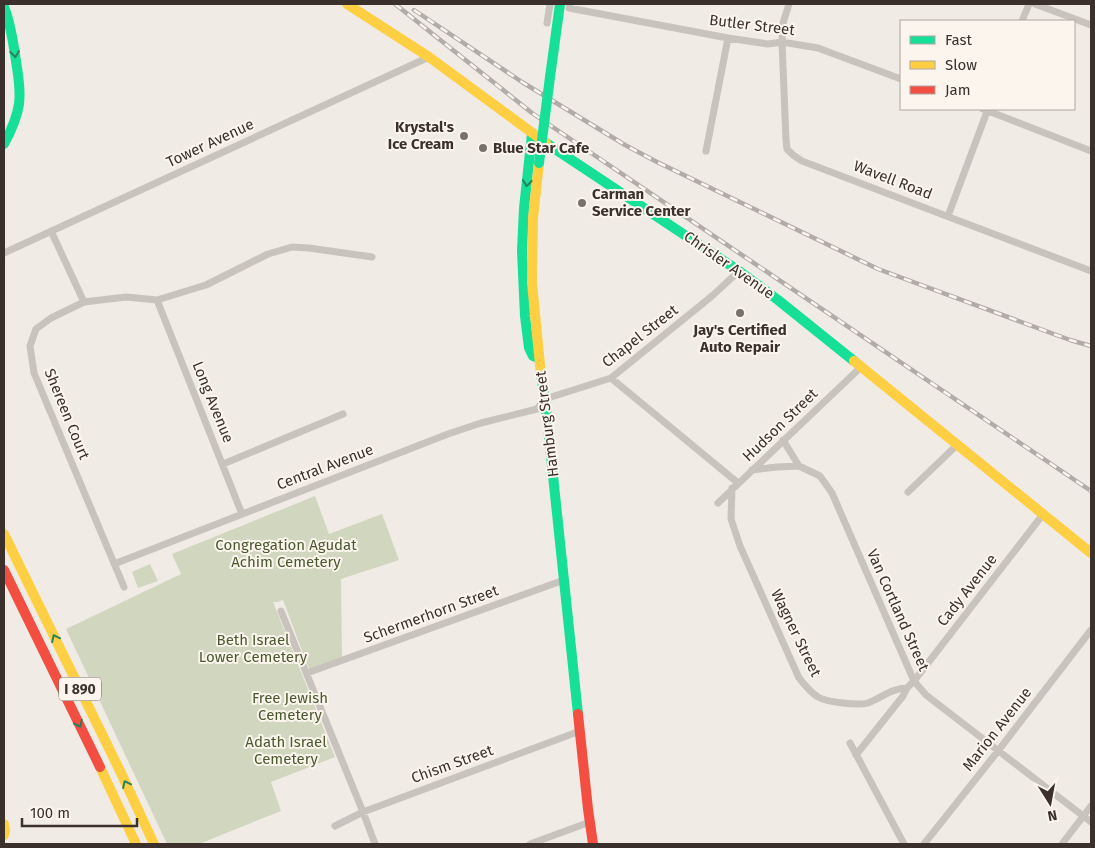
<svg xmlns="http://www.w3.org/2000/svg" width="1095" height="848" font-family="'Fira Sans',sans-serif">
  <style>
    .green { fill: #d1d6bf }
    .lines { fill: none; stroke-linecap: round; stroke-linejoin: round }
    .street { stroke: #c9c3be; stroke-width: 7 }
    .fast { stroke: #16e098; stroke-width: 10 }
    .slow { stroke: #ffcf43; stroke-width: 10 }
    .jam { stroke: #f24e42; stroke-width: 10 }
    .rail-casing { stroke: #b1aca8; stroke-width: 4.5 }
    .rail { stroke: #fbf5ee; stroke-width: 2.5; stroke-dasharray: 8; stroke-linecap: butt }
    .fast-bridge { stroke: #16e098; stroke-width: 10 }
    .oneway { stroke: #2a7f5c }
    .poi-dot { fill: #7a716c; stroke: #fbf5ee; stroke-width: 2 }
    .labels { text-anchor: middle; stroke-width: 4; stroke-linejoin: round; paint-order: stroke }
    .shield { fill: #fbf5ee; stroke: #756b66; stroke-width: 1 }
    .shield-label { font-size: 14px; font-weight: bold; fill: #3b302b }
    .street-label { font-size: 15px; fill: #3b302b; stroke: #fbf5ee }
    .poi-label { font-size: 15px; font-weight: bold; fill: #3b302b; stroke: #fbf5ee; text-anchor: start }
    .park-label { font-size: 15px; fill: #4a5a2e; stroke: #fbf5ee }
  </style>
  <rect width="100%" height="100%" fill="#f0ebe5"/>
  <path class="green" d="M315,496L329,534L382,514L399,560L341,579L342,657L309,669L283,600L278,602H273L335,757L271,782L281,811L199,844H167L66,629L181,574L172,554Z
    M150,564L158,581L138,588L132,572Z"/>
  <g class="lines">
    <path class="street" d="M570,4L569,8L728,38L768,44L782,42L818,48L901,79
      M789,4L783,23L782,42L786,140L787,149L793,155L802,161L1091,271
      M1035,4L1091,25
      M1022,21L1029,4
      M547,23L550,4
      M983,109L1091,151
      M706,151L728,38
      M948,216L988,109
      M51,231L84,302
      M4,253L429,57
      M157,300L242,514
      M611,378L738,483
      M783,440L799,466
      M223,464L343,414
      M752,470L777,467L799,466L820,476L832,493L914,681L926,695L1091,822
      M732,488L731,519L740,546L799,678C805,685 810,692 818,697C827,702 858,706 868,703C881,698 892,688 907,688
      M908,492L958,444
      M718,503L861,367
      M114,564L448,434L481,423L537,409L545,399L611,378L712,296L739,271
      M124,587L34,373L30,346L36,329L51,318L84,302L126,297L157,300L206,285L268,254L292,247L309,248L372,257
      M281,611L363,812L375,844
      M307,673L564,580
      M850,743L904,844
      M856,755L903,696L907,688L914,681L1044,513
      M335,826L363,812L580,731
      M530,844L590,822
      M924,844L998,751L1091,630
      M1062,844L1091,806"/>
    <path class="fast" d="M4,7C11,24 13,42 16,61C18,75 21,89 19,104C17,118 11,131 4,144
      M550,77L560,4
      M532,134L524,208L522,251L525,316L529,348L533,356L539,358
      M546,143L739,271L778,300L854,361
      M541,375L545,399L578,714"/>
    <path class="slow" d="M347,4L429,57L546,143
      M539,163L533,218L532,283L541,375
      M854,361L1091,553
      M4,534L121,773L154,844
      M100,767L136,844
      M4,824L5,830L4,835"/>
    <path class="jam" d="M4,570L100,767
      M578,714L588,809L593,844"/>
    <g class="rail-casing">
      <path id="rail" d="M395,4L532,113L1091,491
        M414,10L522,82L625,145L657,162L878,269L1070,340L1091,346"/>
    </g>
    <use href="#rail" class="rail"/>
    <path class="fast-bridge" d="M539,163L550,77"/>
  </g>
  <defs><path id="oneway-chevron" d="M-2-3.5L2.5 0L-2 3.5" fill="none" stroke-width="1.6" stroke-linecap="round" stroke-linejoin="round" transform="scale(1.25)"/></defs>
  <g class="oneway">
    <use href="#oneway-chevron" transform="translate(15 54) rotate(83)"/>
    <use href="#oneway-chevron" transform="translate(527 183) rotate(96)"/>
    <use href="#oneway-chevron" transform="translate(55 638) rotate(-116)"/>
    <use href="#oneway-chevron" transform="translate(79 724) rotate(64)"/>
    <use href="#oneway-chevron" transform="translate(126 784) rotate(-115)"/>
  </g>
  <g class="poi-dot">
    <circle cx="464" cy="136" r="5"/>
    <circle cx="483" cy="148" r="5"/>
    <circle cx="582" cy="203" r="5"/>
    <circle cx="740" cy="313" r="5"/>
  </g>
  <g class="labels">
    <rect class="shield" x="59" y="677.5" width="42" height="23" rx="4"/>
    <g class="shield-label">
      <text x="80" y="694">I 890</text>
    </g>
    <g class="street-label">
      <text transform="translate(752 25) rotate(7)" y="5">Butler Street</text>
      <text transform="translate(210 143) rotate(-25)" y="5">Tower Avenue</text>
      <text transform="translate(893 180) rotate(21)" y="5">Wavell Road</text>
      <text transform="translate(729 265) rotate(35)" y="5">Chrisler Avenue</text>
      <text transform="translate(640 336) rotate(-38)" y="5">Chapel Street</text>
      <text transform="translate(213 402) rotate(68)" y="5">Long Avenue</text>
      <text transform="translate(67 414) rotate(68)" y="5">Shereen Court</text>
      <text transform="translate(547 424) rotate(-97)" y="5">Hamburg Street</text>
      <text transform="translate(780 425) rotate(-44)" y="5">Hudson Street</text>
      <text transform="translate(325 467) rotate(-21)" y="5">Central Avenue</text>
      <text transform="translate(967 590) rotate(-52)" y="5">Cady Avenue</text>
      <text transform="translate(898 610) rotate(66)" y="5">Van Cortland Street</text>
      <text transform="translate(431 614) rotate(-20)" y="5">Schermerhorn Street</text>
      <text transform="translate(796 633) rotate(64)" y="5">Wagner Street</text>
      <text transform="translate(997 729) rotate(-52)" y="5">Marion Avenue</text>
      <text transform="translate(452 764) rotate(-20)" y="5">Chism Street</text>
    </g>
    <g class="poi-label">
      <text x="454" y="132" text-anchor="end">Krystal's<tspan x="454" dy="17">Ice Cream</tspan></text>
      <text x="493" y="153">Blue Star Cafe</text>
      <text x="592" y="199">Carman<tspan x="592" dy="17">Service Center</tspan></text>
      <text x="740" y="335" text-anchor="middle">Jay's Certified<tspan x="740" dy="17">Auto Repair</tspan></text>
    </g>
    <g class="park-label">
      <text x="286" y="550">Congregation Agudat<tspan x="286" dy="17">Achim Cemetery</tspan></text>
      <text x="253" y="645">Beth Israel<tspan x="253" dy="17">Lower Cemetery</tspan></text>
      <text x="290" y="703">Free Jewish<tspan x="290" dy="17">Cemetery</tspan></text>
      <text x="286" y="747">Adath Israel<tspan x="286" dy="17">Cemetery</tspan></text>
    </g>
  </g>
  <rect width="1095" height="848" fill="none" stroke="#3b302b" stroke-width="10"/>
  <rect x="900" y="20" width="175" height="90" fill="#fbf5ee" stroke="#aea6a0"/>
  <rect x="910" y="36" width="25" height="8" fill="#16e098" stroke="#aea6a0"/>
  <text x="945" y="45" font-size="15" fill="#3b302b">Fast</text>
  <rect x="910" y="61" width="25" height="8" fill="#ffcf43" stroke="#aea6a0"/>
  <text x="945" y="70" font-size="15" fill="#3b302b">Slow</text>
  <rect x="910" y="86" width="25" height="8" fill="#f24e42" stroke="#aea6a0"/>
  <text x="945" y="95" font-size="15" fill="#3b302b">Jam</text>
  <g transform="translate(1050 803) rotate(169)" stroke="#fbf5ee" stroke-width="4" paint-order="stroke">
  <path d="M0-4L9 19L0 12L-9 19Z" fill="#3b302b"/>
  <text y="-8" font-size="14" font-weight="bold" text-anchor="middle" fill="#3b302b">N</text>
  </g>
  <path d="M22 818v8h115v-8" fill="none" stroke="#3b302b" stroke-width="2.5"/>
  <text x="30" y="818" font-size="15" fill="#3b302b" stroke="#fbf5ee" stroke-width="4" paint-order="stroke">100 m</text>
</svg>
